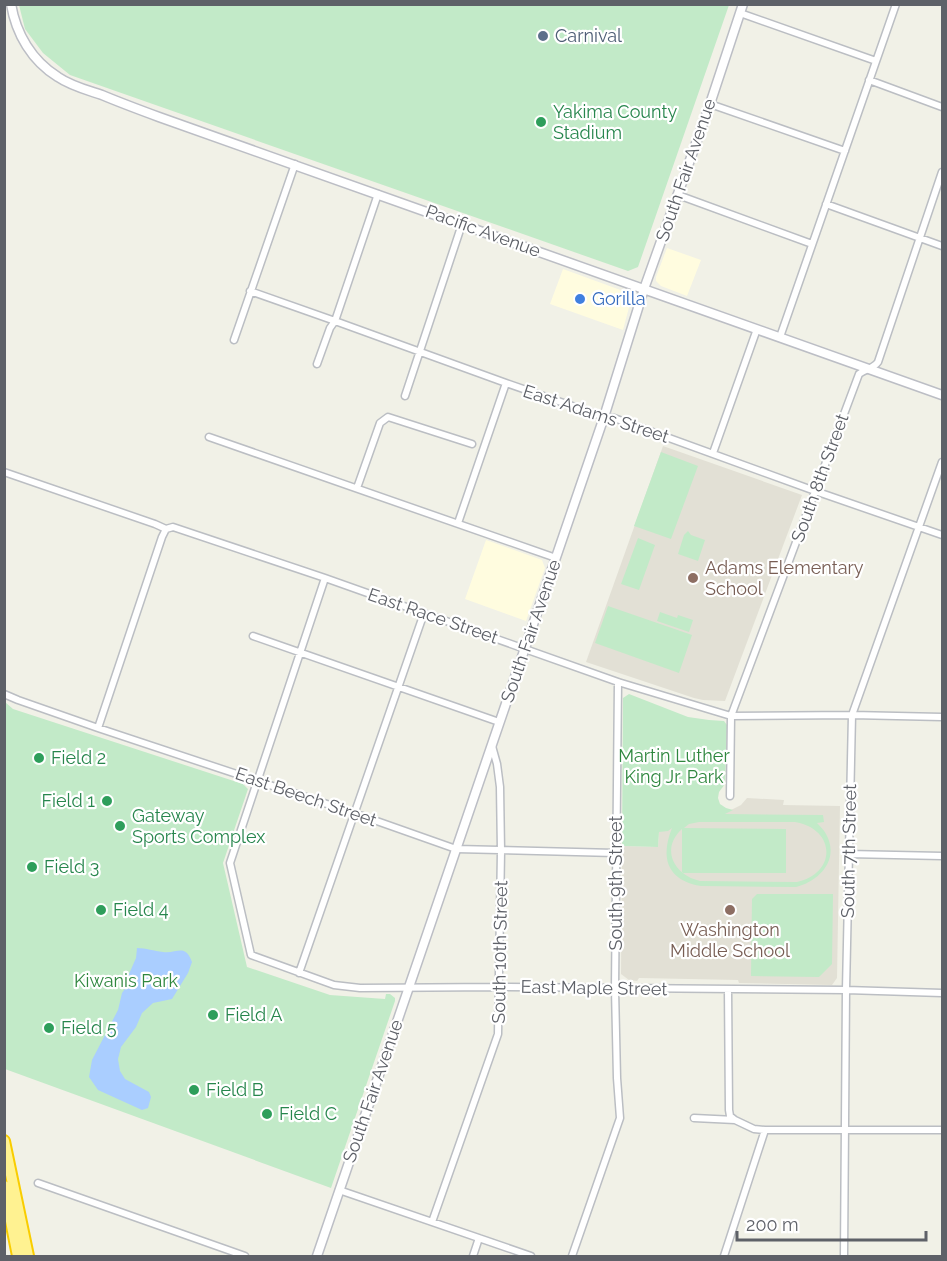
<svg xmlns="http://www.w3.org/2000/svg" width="947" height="1261" font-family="Raleway,sans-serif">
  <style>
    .commercial { fill: #fffcdf }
    .education { fill: #e2e0d5 }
    .green { fill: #c2eac8; fill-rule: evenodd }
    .water { fill: #aaceff }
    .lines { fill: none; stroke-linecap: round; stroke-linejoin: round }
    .street-casing { stroke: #bbbec3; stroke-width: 9 }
    .secondary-casing { stroke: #bcbec5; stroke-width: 11 }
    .highway-casing { stroke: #f9cd00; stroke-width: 14 }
    .street { stroke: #fff; stroke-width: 6 }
    .secondary { stroke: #fff; stroke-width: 8 }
    .highway { stroke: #fff291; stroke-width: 10 }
    .service-dot { fill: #5c6f8a; stroke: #fff; stroke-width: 2 }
    .leisure-dot { fill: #2e9e5b; stroke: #fff; stroke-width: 2 }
    .shop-dot { fill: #3f7fe0; stroke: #fff; stroke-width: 2 }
    .education-dot { fill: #8d6e63; stroke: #fff; stroke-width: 2 }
    .labels { text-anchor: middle; stroke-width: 4.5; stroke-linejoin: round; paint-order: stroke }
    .service-label { font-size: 18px; fill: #4e5e75; stroke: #fff; text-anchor: start }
    .leisure-label { font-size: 18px; fill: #27864d; stroke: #fff; text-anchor: start }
    .street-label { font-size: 18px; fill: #5e6168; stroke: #fff }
    .shop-label { font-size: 18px; fill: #366cbe; stroke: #fff; text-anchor: start }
    .education-label { font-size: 18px; fill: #785e54; stroke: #fff; text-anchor: start }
    .park-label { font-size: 18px; fill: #2f873f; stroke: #fff }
  </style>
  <rect width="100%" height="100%" fill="#f1f1e7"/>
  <path class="commercial" d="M667,248L701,260L687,296L661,286L656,281V277Z
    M563,269L626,292L631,300L623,330L550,304Z
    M486,540L542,560L545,568L526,621L465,599Z"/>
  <path class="education" d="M663,446L802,495L725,701L703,700L694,698L586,662Z
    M747,798L784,800L783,805L840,806L837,978L832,985L739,983L738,980L639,978L637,981L629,980L621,974L622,846L658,847L659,832L681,820L723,814L741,805Z"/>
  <path class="green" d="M19,5V4L729,5L638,267L628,271L70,75L43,53L25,29Z
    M661,452L698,466L671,539L634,526Z
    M688,531L691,535L705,540L698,561L678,554L684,535Z
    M638,538L655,545L639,590L621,584Z
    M608,606L692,635L679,673L595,643Z
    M660,612L677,618L678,615L693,620L689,632L657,621Z
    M629,694L688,717L709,720L724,721L727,725L725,784L719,792L718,798L720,804L726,808L733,810L725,814L823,815L824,822L817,823C820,826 824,830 826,834C840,859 820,881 796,887L701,886C667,880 660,858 672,828L668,831L659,832L658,847L622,846L623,698ZM699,822H795C836,829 837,873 797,882L700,881C674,875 660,849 682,829V873H786V829L684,828L689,824Z
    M5,702L13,709L243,784L248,789L223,863L247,967L330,995L385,999L386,994H390L395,998V1001L331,1188L5,1069Z
    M757,894H833L832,964L819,977L751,976L752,899Z"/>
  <path class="water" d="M137,948C146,948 154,951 163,952C177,954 185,943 192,962L188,973L172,999L153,1003L142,1013L136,1027L121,1047L118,1059L120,1071L125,1079L149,1092L151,1097L148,1108L142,1110L98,1090L89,1077L92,1060L118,1010L122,993L127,986L129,974L136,958Z"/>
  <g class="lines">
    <g class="street-casing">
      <path id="street" d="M740,13L876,61
        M869,80L942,107
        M710,104L845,151
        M678,195L812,244
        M826,204L942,246
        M250,291L335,321L506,383L604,417L614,418L815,491L942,535
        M780,337L896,4
        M234,340L295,164
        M317,364L330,328L335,321L378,194
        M405,396L462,224
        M209,437L556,558
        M713,453L757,329
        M4,472L155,524L166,529L173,527L325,578L618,682L731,716L852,715L942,717
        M357,488L380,423L388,417L472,444
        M458,523L506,383
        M325,578L230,863L251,955L334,985L360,988L499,987L846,990L942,993
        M253,636L499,722
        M4,694L18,700L98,728L354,813L456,849L615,853
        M98,728L162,537L166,529
        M730,796L731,716L859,374C865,369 873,369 878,362L942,172
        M848,854L942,856
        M299,973L424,613
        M728,989L729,1110L730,1116L735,1120
        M694,1118L735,1120L754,1129L765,1130H942
        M38,1183L245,1256
        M339,1190L531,1256
        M432,1222L498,1034L501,851L500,787L497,764L492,746
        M473,1256L479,1238
        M572,1256L620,1118L617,1078L615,989L618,682
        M724,1256L765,1130
        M844,1256L846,990L852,715L942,462"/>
    </g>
    <g class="secondary-casing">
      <path id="secondary" d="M11,4C16,34 32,61 58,77C71,86 87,90 102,95C121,103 140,110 159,117L942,395
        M317,1256L604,417L644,289L710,104L743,4"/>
    </g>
    <g class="highway-casing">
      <path id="highway" d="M4,1141L28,1256
        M4,1186L18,1256"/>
    </g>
    <use href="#street" class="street"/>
    <use href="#secondary" class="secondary"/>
    <use href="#highway" class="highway"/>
  </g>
  <circle class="service-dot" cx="543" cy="36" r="6"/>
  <g class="leisure-dot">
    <circle cx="541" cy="122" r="6"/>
    <circle cx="39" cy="758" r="6"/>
    <circle cx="107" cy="801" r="6"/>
    <circle cx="120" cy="826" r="6"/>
    <circle cx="32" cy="867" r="6"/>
    <circle cx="101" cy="910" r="6"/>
    <circle cx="213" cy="1015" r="6"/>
    <circle cx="49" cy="1028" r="6"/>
    <circle cx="194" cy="1090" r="6"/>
    <circle cx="267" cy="1114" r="6"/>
  </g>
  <circle class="shop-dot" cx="580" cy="299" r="6"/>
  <g class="education-dot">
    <circle cx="693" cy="578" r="6"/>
    <circle cx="730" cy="910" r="6"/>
  </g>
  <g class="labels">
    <g class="service-label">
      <text x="555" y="42">Carnival</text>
    </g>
    <g class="leisure-label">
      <text x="553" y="118">Yakima County<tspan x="553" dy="21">Stadium</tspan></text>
      <text x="51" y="764">Field 2</text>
      <text x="95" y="807" text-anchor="end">Field 1</text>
      <text x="132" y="822">Gateway<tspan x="132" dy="21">Sports Complex</tspan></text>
      <text x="44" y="873">Field 3</text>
      <text x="113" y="916">Field 4</text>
      <text x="225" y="1021">Field A</text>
      <text x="61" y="1034">Field 5</text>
      <text x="206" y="1096">Field B</text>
      <text x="279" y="1120">Field C</text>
    </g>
    <g class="street-label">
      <text transform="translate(686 170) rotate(-71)" y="6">South Fair Avenue</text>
      <text transform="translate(483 231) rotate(20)" y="6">Pacific Avenue</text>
      <text transform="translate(596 414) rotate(18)" y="6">East Adams Street</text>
      <text transform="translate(820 478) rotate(-70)" y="6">South 8th Street</text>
      <text transform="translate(433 616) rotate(19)" y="6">East Race Street</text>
      <text transform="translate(531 631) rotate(-71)" y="6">South Fair Avenue</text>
      <text transform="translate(306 797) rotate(19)" y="6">East Beech Street</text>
      <text transform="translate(849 851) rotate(-89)" y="6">South 7th Street</text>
      <text transform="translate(616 883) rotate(-90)" y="6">South 9th Street</text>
      <text transform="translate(500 952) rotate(-89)" y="6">South 10th Street</text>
      <text transform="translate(594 988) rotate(1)" y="6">East Maple Street</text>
      <text transform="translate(373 1091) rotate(-71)" y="6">South Fair Avenue</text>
    </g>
    <g class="shop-label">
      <text x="592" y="305">Gorilla</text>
    </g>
    <g class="education-label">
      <text x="705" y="574">Adams Elementary<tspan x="705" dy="21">School</tspan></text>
      <text x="730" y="936" text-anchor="middle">Washington<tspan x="730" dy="21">Middle School</tspan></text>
    </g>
    <g class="park-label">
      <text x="674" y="762">Martin Luther<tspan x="674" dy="21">King Jr. Park</tspan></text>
      <text x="126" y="987">Kiwanis Park</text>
    </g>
  </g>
  <rect width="947" height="1261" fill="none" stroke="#5e6168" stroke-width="12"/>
  <path d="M737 1231v9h189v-9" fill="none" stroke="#5e6168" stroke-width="3"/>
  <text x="746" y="1231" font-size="18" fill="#5e6168" stroke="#ffffff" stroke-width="4.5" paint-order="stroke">200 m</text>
</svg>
